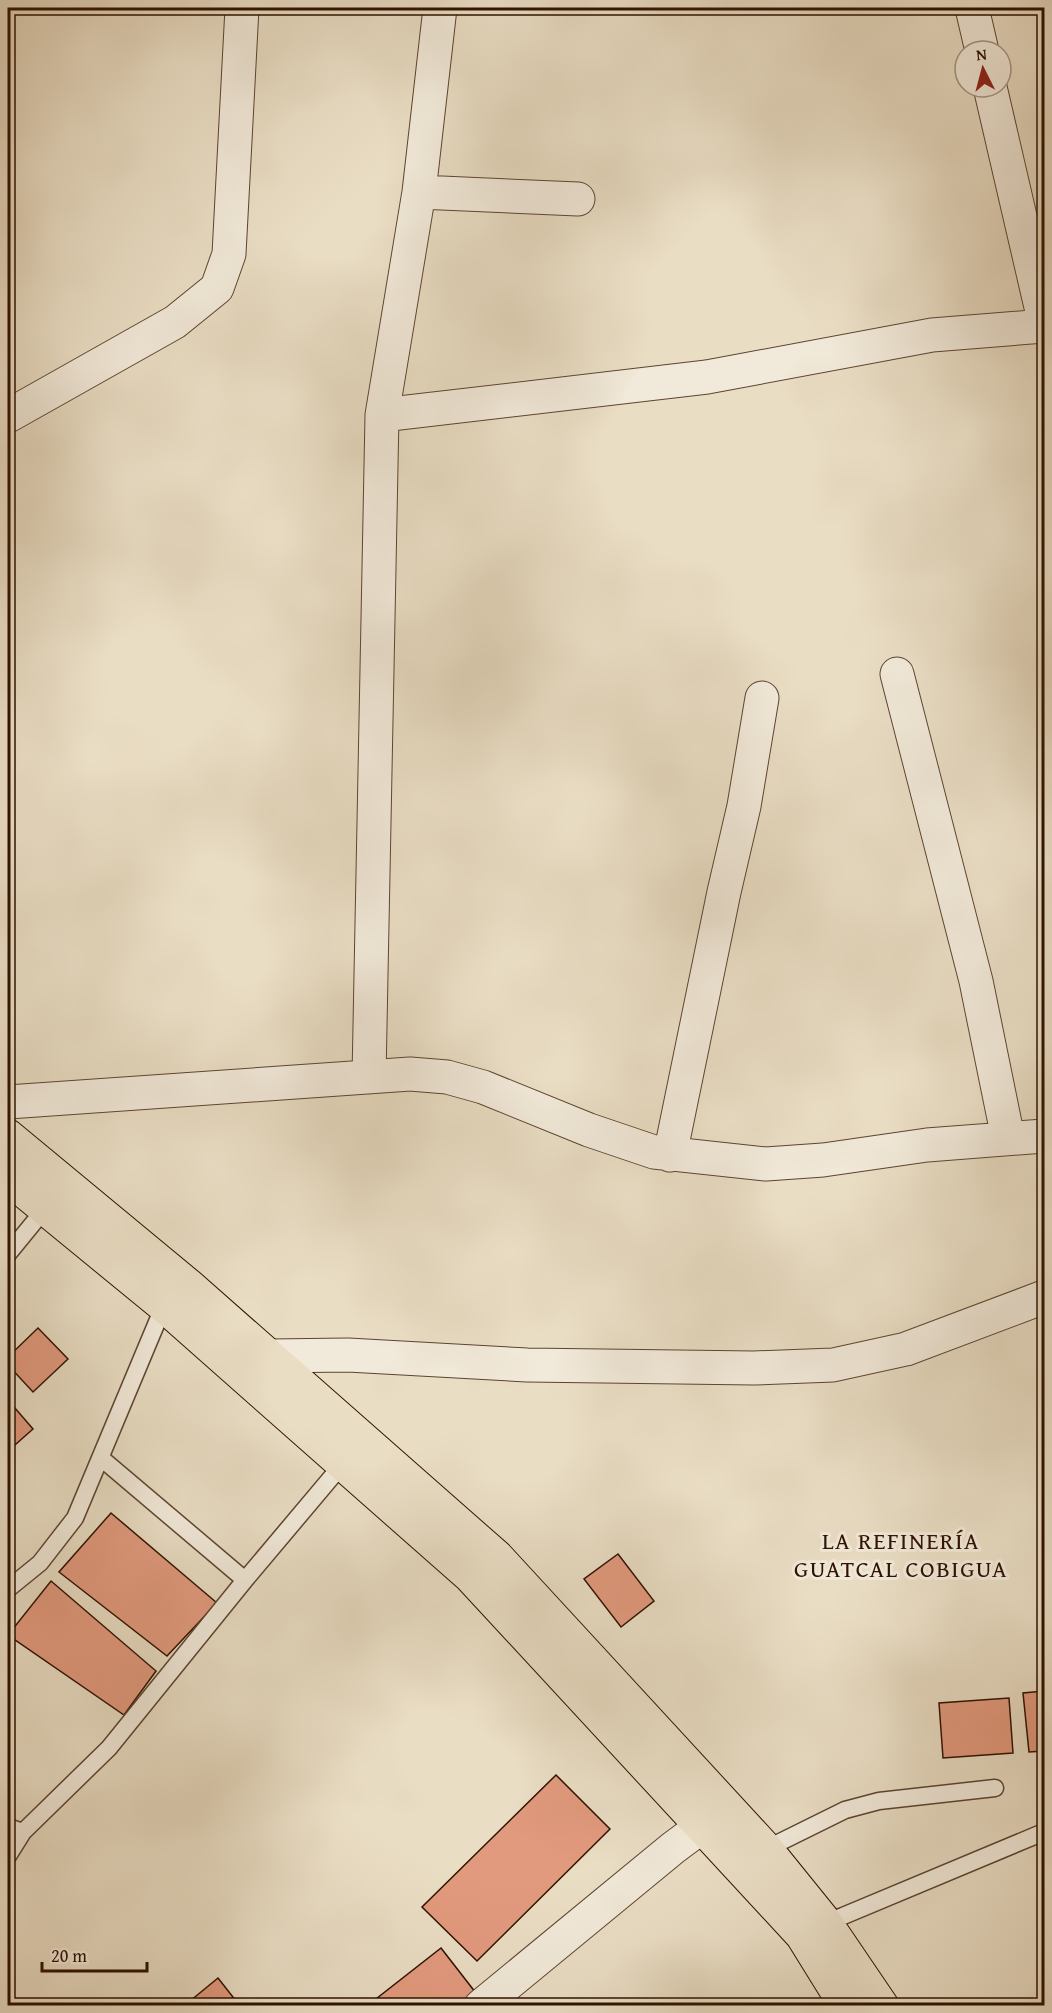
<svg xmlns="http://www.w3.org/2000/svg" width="1052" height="2013" font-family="'Gentium Book Plus',serif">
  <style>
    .building { fill: #e29a7e; stroke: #2e1100; stroke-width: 1.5 }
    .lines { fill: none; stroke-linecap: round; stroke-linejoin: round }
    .lane-casing { stroke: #5d4431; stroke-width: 19 }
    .street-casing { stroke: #5d4431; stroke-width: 35 }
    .primary-casing { stroke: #2e1100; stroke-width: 35 }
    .lane { stroke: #f1e9d9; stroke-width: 16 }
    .street { stroke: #f1e9d9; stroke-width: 33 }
    .primary { stroke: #e9ddc4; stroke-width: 33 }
    .labels { text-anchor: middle; stroke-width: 6; stroke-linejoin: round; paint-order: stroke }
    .neighbourhood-label { font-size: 24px; letter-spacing: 1.5px; fill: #2e1100; stroke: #f1e9d9 }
  </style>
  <rect width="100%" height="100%" fill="#e9ddc4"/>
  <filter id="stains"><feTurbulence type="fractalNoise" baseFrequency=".00333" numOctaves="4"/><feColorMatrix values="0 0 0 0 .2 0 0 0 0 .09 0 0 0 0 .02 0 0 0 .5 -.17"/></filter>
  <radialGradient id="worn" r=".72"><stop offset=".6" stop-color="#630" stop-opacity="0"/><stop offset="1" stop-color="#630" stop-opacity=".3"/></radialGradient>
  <path class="building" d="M38,1328L68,1359L33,1392L8,1365V1357Z
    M8,1400L33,1429L8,1451Z
    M111,1513L217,1603L167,1656L59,1572Z
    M618,1554L654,1601L621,1627L584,1579Z
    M51,1581L156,1671L124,1715L8,1635Z
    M1044,1691V1751L1029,1752L1023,1693Z
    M1009,1698L1013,1753L943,1758L939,1703Z
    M556,1775L610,1829L477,1961L422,1907Z
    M441,1948L479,1997L468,2006H367Z
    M218,1978L240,2006H184Z
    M741,2000L745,2006H731Z"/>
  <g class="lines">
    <g class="lane-casing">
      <path id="lane" d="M8,1254L48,1205
        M101,1458L245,1580
        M8,1589L40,1563L75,1518L165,1303
        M8,1827L23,1832L109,1748L245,1580L346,1460
        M766,1849L845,1810L879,1801L995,1788
        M8,1856L23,1832
        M825,1922L843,1916L1044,1832"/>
    </g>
    <g class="street-casing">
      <path id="street" d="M972,8L982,51
        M990,87L1044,320
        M419,192L440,8
        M382,415L707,377L932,335L1044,326
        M8,416L175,322L217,288L229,254L242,8
        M897,674L976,981L1008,1138
        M369,1077L382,415L419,192L578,199
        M8,1102L410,1074L447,1077L483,1087L589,1130L654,1152L766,1164L823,1160L927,1145L1044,1136
        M670,1155L724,892L744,806L762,698
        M250,1363L270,1356L348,1355L527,1365L754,1368L833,1365L906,1349L1044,1297
        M481,2006L673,1848L724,1810"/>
    </g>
    <g class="primary-casing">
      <path id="primary" d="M8,1136L188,1285L497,1557L766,1849L825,1922L882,2006
        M8,1178L163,1305L471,1577L802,1935L846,2006"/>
    </g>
    <use href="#lane" class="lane"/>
    <use href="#street" class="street"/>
    <use href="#primary" class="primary"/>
  </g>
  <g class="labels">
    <g class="neighbourhood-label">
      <text x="901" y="1549">LA REFINERÍA<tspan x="901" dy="28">GUATCAL COBIGUA</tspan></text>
    </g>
  </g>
  <rect width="1052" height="2013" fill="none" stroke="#e9ddc4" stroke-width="30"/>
  <rect x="9" y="9" width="1034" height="1995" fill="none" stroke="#2e1100" stroke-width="3"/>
  <rect x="15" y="15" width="1022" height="1983" fill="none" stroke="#2e1100" stroke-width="1.5"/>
  <g transform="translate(983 69) rotate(354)"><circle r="28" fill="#f1e9d9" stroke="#a39382" stroke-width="1.5"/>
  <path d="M0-4.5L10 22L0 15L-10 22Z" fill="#8f2418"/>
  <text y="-9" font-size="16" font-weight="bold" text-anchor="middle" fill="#2e1100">N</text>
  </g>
  <path d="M42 1962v9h105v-9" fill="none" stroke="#2e1100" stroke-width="3"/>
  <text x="51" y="1962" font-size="18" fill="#2e1100" stroke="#f1e9d9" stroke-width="4.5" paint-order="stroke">20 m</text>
  <rect width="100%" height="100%" filter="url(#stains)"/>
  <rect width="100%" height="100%" fill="url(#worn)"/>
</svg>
